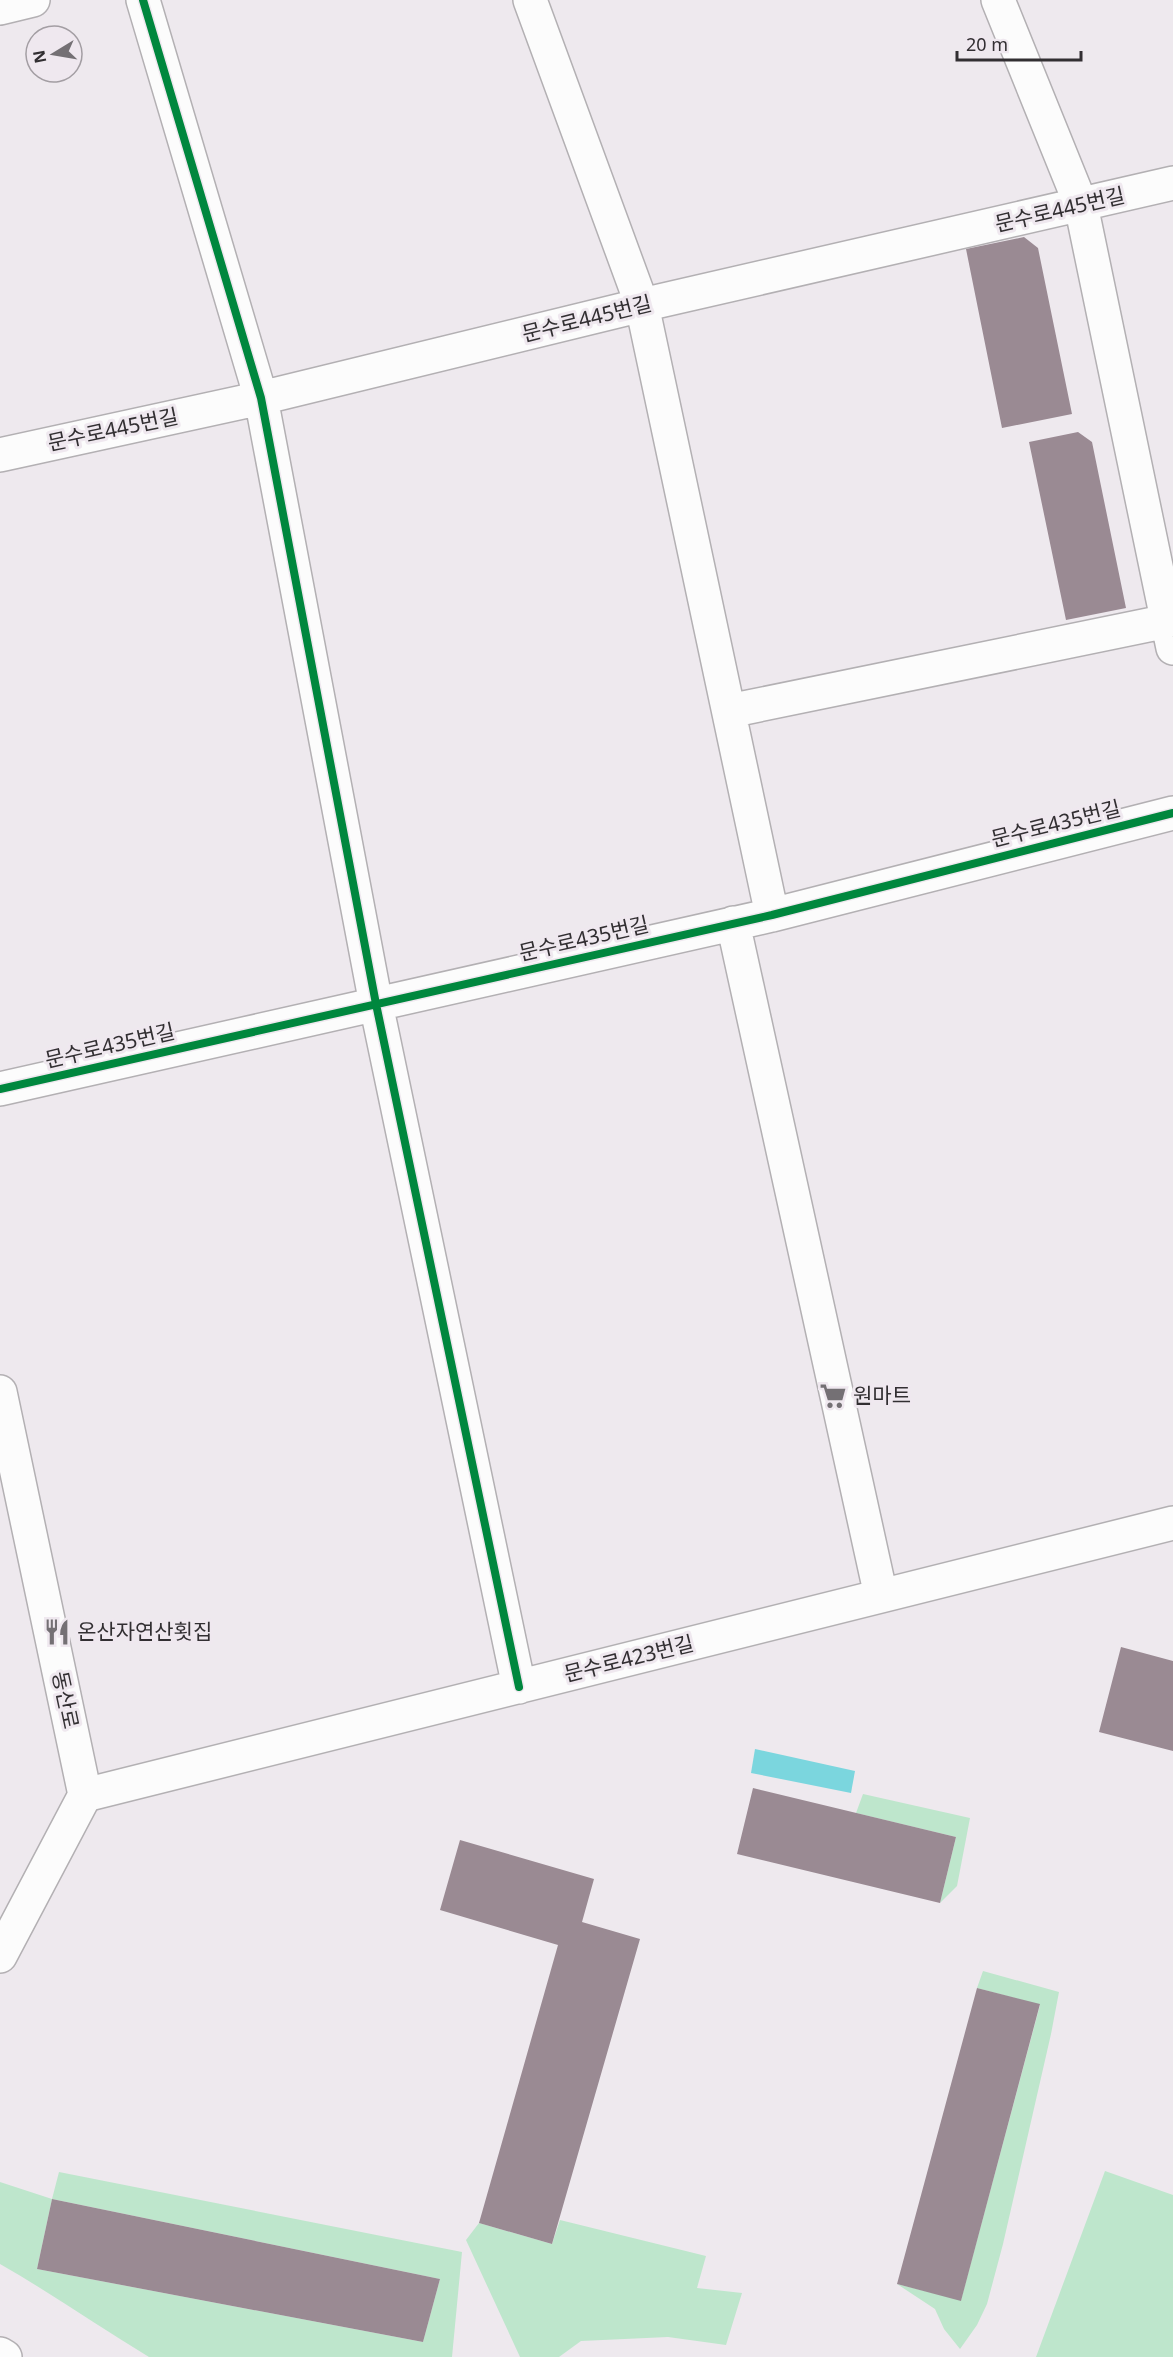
<svg xmlns="http://www.w3.org/2000/svg" width="1173" height="2357" font-family="'Noto Sans','Noto Sans KR',sans-serif">
  <style>
    .green { fill: #bee6cc; fill-rule: evenodd }
    .water { fill: #7bd6de }
    .building { fill: #9a8a93 }
    .lines { fill: none; stroke-linecap: round; stroke-linejoin: round }
    .street-casing { stroke: #b3b0b3; stroke-width: 36 }
    .secondary-casing { stroke: #b3b0b3; stroke-width: 36 }
    .street { stroke: #fcfcfc; stroke-width: 33 }
    .secondary { stroke: #fcfcfc; stroke-width: 33 }
    .cycleway-casing { stroke: #efe8ef; stroke-width: 11 }
    .cycleway { stroke: #00873e; stroke-width: 8 }
    .labels { text-anchor: middle; stroke-width: 6; stroke-linejoin: round; paint-order: stroke }
    .street-label { font-size: 21px; fill: #322f32; stroke: #efe8ef }
    .poi-label { font-size: 21px; fill: #322f32; stroke: #efe8ef; text-anchor: start }
  </style>
  <rect width="100%" height="100%" fill="#eee9ee"/>
  <path class="green" d="M863,1794L970,1818L957,1886L940,1903L956,1837L856,1813Z
    M983,1971L1059,1992L1051,2034L1003,2244L987,2304L977,2325L960,2349L944,2329L935,2309L897,2284L961,2300L1040,2005L977,1988Z
    M1105,2171L1173,2195V2357H1036Z
    M59,2172L462,2252L452,2357H149C99,2327 51,2293 0,2264V2182L52,2199ZM52,2199L440,2279L423,2342L37,2269Z
    M560,2220L706,2256L697,2288L742,2293L726,2345L668,2337L581,2341L559,2357H520L466,2240L479,2223L552,2244Z"/>
  <path class="water" d="M755,1749L855,1771L851,1793L751,1773Z"/>
  <path class="building" d="M1024,237L1038,248L1072,414L1002,428L966,249Z
    M1078,432L1092,442L1126,608L1066,620L1029,442Z
    M1121,1647L1173,1661V1751L1099,1732Z
    M753,1788L956,1837L940,1903L737,1854Z
    M460,1840L594,1879L582,1922L640,1939L552,2244L479,2223L558,1945L440,1910Z
    M977,1988L1040,2004L961,2301L897,2284Z
    M52,2199L440,2279L423,2342L37,2269Z"/>
  <g class="lines">
    <g class="street-casing">
      <path id="street" d="M143,0L261,398L376,1004L519,1687
        M530,0L642,305L772,915
        M998,0L1081,205L1173,648
        M0,8L33,0
        M0,455L261,398L642,305L1173,183
        M729,711L1173,620
        M733,923L881,1596
        M0,1089L772,915L1173,813
        M85,1795L1173,1523"/>
    </g>
    <g class="secondary-casing">
      <path id="secondary" d="M0,1392L85,1795L0,1956
        M0,2354L5,2357"/>
    </g>
    <use href="#street" class="street"/>
    <use href="#secondary" class="secondary"/>
    <g class="cycleway-casing">
      <path id="cycleway" d="M143,0L261,398L376,1004L519,1687
        M0,1089L772,915L1173,813"/>
    </g>
    <use href="#cycleway" class="cycleway"/>
  </g>
  <defs>
    <g id="supermarket-bare" transform="scale(2.07)"><path d="M-6-5.5h2.5l.6 2H6L4.5 2H-2.5L-4.4-4H-6ZM-1.5 3.2a1.3 1.3 0 1 0 .1 0ZM3 3.2a1.3 1.3 0 1 0 .1 0Z" fill="#747074" stroke="#efe8ef" stroke-width="2.5" paint-order="stroke"/></g>
    <g id="restaurant-bare" transform="scale(2.07)"><path d="M-5-6h1v4h1v-4h1v4h1v-4h1v5L-1.5 .5V6h-2V.5L-5-1ZM5-6V6H3V1.5H1.5Q1.5-4 5-6Z" fill="#747074" stroke="#efe8ef" stroke-width="2.5" paint-order="stroke"/></g>
  </defs>
  <g fill-rule="evenodd">
    <use href="#supermarket-bare" x="833" y="1396"/>
    <use href="#restaurant-bare" x="57" y="1632"/>
  </g>
  <g class="labels">
    <g class="street-label">
      <text transform="translate(1060 210) rotate(-13)" y="7">문수로445번길</text>
      <text transform="translate(587 319) rotate(-14)" y="7">문수로445번길</text>
      <text transform="translate(113 430) rotate(-12)" y="7">문수로445번길</text>
      <text transform="translate(1056 824) rotate(-14)" y="7">문수로435번길</text>
      <text transform="translate(584 939) rotate(-13)" y="7">문수로435번길</text>
      <text transform="translate(110 1046) rotate(-13)" y="7">문수로435번길</text>
      <text transform="translate(629 1659) rotate(-14)" y="7">문수로423번길</text>
      <text transform="translate(65 1700) rotate(78)" y="7">동산로</text>
    </g>
    <g class="poi-label">
      <text x="853" y="1403">원마트</text>
      <text x="77" y="1639">온산자연산횟집</text>
    </g>
  </g>
  <g transform="translate(54 54) rotate(259)"><circle r="28" fill="#efe8ef" stroke="#a39ea3" stroke-width="1.5"/>
  <path d="M0-4.5L10 22L0 15L-10 22Z" fill="#747074"/>
  <text y="-9" font-size="16" font-weight="bold" text-anchor="middle" fill="#322f32">N</text>
  </g>
  <path d="M957 51v9h124v-9" fill="none" stroke="#322f32" stroke-width="3"/>
  <text x="966" y="51" font-size="18" fill="#322f32" stroke="#efe8ef" stroke-width="4.5" paint-order="stroke">20 m</text>
</svg>
